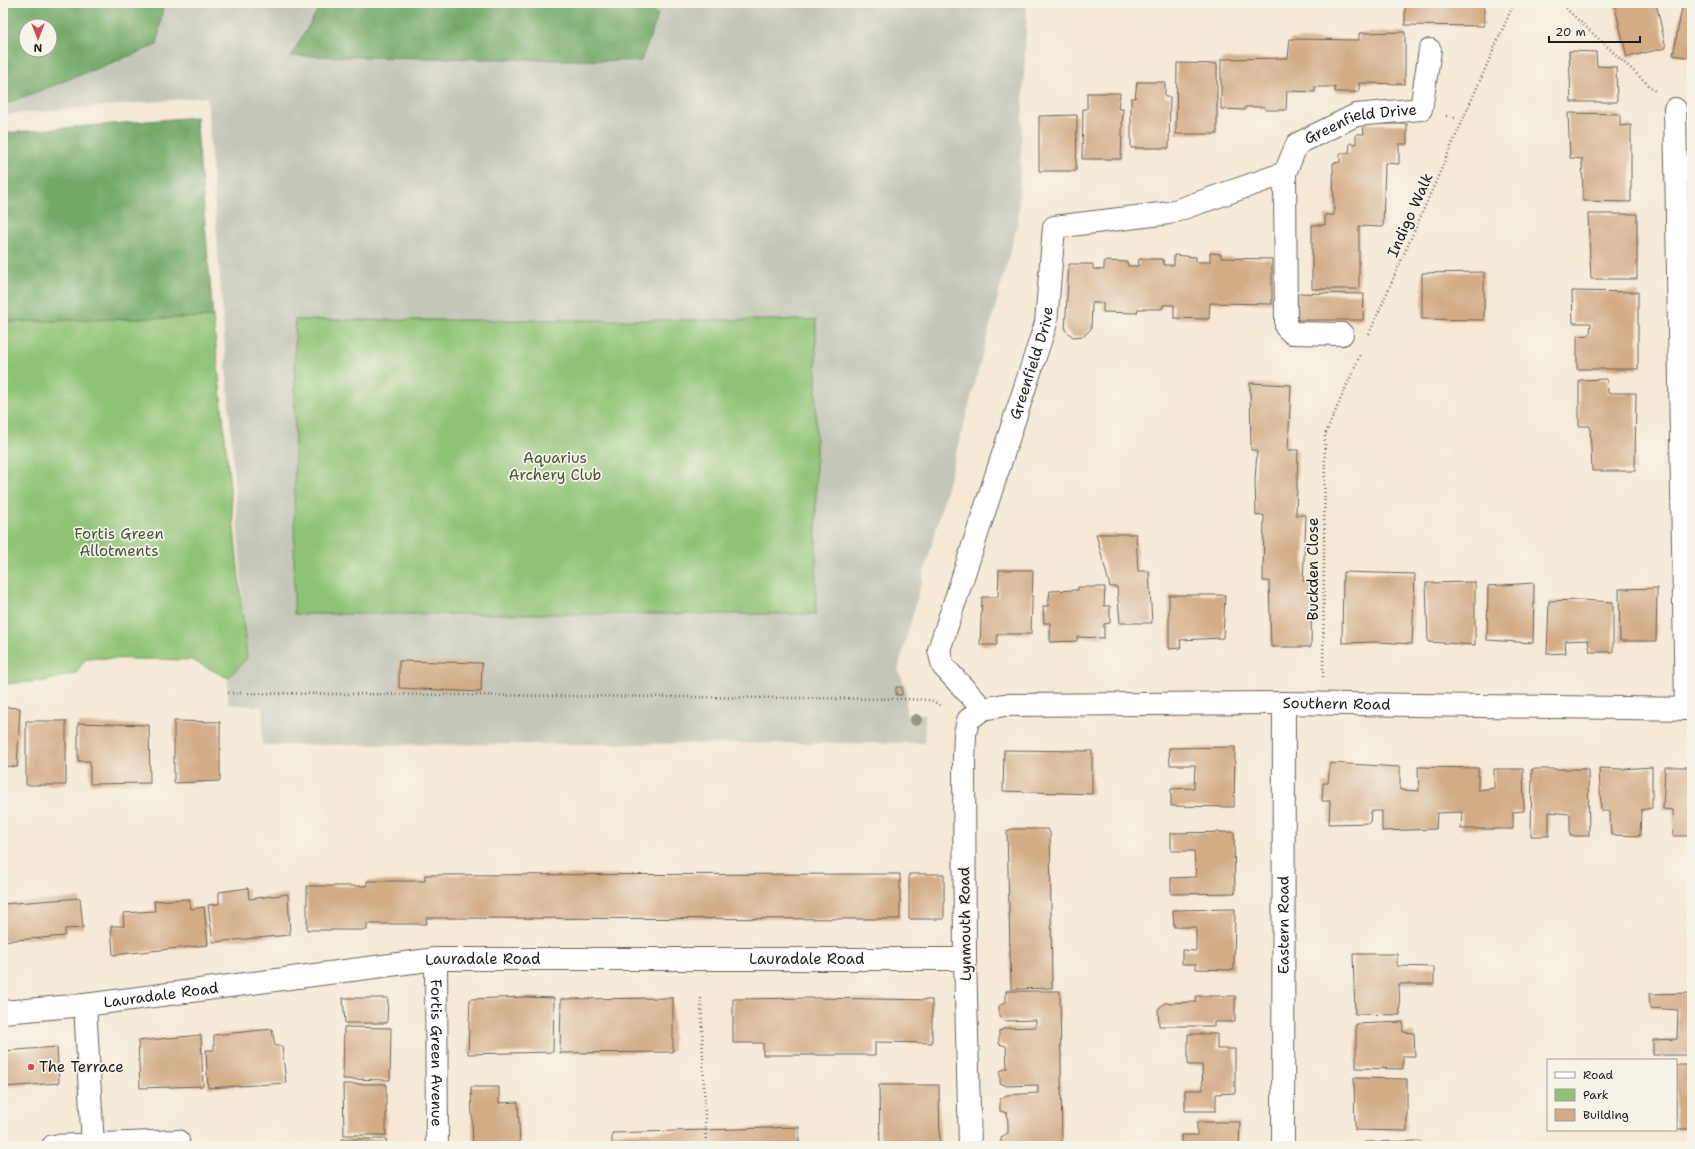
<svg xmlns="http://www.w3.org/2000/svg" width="1695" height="1149" font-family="'Shantell Sans',sans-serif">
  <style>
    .industrial { fill: #c4c6b9; fill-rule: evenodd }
    .green { fill: #8ec375; stroke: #557048 }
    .forest { fill: #72a966; stroke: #476241; fill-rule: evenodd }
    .building { fill: #d3ac86 }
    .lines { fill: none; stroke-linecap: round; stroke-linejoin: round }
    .minor-casing { stroke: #68635d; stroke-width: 24 }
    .path { stroke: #68635d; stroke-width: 2.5; stroke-dasharray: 1 3; stroke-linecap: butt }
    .minor { stroke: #fff; stroke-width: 22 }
    .tree { fill: #949880 }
    .poi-dot { fill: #d1495b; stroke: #f7f3e8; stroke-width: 1.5 }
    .labels { text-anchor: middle; stroke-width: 3.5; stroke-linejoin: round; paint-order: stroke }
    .street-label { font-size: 15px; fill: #1c1c1c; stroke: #f7f3e8 }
    .park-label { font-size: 15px; fill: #44563b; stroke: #f7f3e8 }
    .poi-label { font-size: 15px; fill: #1c1c1c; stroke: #f7f3e8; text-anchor: start }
  </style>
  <rect width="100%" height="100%" fill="#f7f3e8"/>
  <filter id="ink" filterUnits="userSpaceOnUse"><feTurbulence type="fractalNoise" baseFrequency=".025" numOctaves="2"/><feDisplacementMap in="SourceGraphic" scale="8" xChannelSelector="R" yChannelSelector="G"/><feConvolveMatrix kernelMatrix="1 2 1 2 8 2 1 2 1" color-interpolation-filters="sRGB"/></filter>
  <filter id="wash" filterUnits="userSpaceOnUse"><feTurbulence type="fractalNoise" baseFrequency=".012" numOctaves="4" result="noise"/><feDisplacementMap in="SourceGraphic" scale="16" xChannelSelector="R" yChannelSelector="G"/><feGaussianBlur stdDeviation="0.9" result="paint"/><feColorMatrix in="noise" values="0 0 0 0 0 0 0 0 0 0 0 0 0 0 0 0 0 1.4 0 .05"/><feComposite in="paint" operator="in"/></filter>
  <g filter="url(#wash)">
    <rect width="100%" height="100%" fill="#f6e8d5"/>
    <path class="industrial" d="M3,3H1027L1018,222L898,670L906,688V714H925L924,743L262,745L263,707L228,704V678L247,658L207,97L3,115ZM26,26H50V50H26Z"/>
    <path class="green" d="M213,317L247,658L228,678L192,660L86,658L76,673L45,681L3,684V320L5,322Z
      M295,320H816V614H294Z"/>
    <path class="forest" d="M3,3H116L163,7L157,45L3,105ZM26,26H50V50H26Z
      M322,3H639L658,15L641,61L291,56Z
      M196,117L213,317L5,322L3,320V133Z"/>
    <g id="blocks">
      <path class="building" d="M1405,3H1484V26L1405,25Z
        M1614,3H1656L1666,48L1627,57Z
        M1683,3H1692V58L1673,55Z
        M1405,32V84L1359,83V92H1335V87H1315V92L1287,91L1286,110H1265V107H1245V110L1221,109V59L1288,58L1290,39L1359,40V33Z
        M1569,51L1596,52L1597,66L1616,67L1617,102H1571Z
        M1177,63L1217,64V134H1176Z
        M1137,82H1165V97H1170L1169,148H1131V98H1135Z
        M1087,93H1120L1118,109H1123L1121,159H1082L1083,109H1087Z
        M1568,113L1620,114V126L1631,125V202L1583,201L1582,159L1570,158Z
        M1077,115L1076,171H1039V116Z
        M1363,124H1407V144H1399V164L1385,163L1383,227L1359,226V289H1312V225H1325V215H1334L1333,163L1340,162V153H1349L1350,143L1356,144V134H1364Z
        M1588,214H1637V279H1591Z
        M1210,253L1221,254V258L1272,259V304L1210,303L1209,319L1174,318V305H1163L1162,309H1138L1137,313L1103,312V303H1092L1091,329L1084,336L1073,337L1065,330L1069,264H1093V269L1104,270V261L1127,262L1128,266H1138L1139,259H1163L1164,265H1174V255L1196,257V262H1210Z
        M1484,272V320L1422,319V273Z
        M1572,291L1638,292V369H1577V336L1590,335L1591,323H1573Z
        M1294,293L1364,294L1363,320H1294Z
        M1607,379L1608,393H1636L1635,471H1592L1590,426H1579V380Z
        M1250,383L1291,385L1288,450H1298L1296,515H1306L1303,581L1312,582L1311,647H1271L1269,581H1263L1264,515L1256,516L1255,481L1257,450H1251Z
        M1096,534H1136L1138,571H1149L1152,623H1120L1117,587H1110Z
        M999,570H1033L1031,634H997V645H980L982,597H998Z
        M1343,572L1415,574L1412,644L1378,642L1342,643Z
        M1475,582V645L1428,642L1426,583Z
        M1534,583L1533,643L1487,640L1488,586Z
        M1078,587H1105L1104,606H1110V623L1104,624V638L1077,637V641L1050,642V623H1044L1043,606H1048L1050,591L1078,590Z
        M1657,588L1656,641H1620L1619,589Z
        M1169,595H1225L1223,638L1180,640L1181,648L1169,649Z
        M1580,600L1613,602V652H1590L1588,640L1565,641L1566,653L1547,654L1549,601Z
        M399,661L482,663L481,692L399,688Z
        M896,687H902V695H896Z
        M3,707L20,708L17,767L3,766Z
        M26,721H66V785H26Z
        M174,721L220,722V781L174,783Z
        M78,723L149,725L150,783L90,784V761H78Z
        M1235,747L1234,807L1171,806V789L1194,788L1195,765H1170L1169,748Z
        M1004,750L1092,751V794L1003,791Z
        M1330,763L1400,767V790L1419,791L1418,767L1478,768V790L1494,788V769H1523L1524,811L1513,812V829H1461L1462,812L1437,813L1436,829L1382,831V811H1371L1370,823L1329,824L1330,801H1322L1323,783H1328Z
        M1652,767V808L1641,810L1640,836L1611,835L1610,811H1601L1599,768L1622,769Z
        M1665,767H1692V836H1674L1673,810L1663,809Z
        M1532,769H1588L1589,836H1570V814L1549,812V836H1531Z
        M1012,829H1047L1050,832L1052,988L1011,989L1007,831Z
        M1234,832L1235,893L1171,894V878L1196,877L1194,851H1171V833Z
        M900,874V919L426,918L427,924H367V930H307V886H367V881H425V875Z
        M909,874H944V919H909Z
        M248,888L249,899L288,894L290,935L213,942L208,905L219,904V892Z
        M80,898L83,928L65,929V936L3,941V904Z
        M189,899L191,909L204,907L208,945L113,955L111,926H124L123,913L155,911L154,901Z
        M1235,909L1234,970L1196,969V964H1182V950L1196,951V927H1174L1173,910Z
        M1353,954H1397V966L1434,967V984H1399L1400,1015L1355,1014Z
        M1006,991H1060L1062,1146H1001V1137L1008,1133V1123L1007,1113L1000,1111V1099L1007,1095L1038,1093V1085L1007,1086L1000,1083V1071L1007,1068L1006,1046L999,1044V1031L1006,1028L1036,1027V1020L1006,1021L999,1016V1006L1006,1002Z
        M1692,993V1055H1653V1040L1677,1039L1678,1010L1650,1008L1649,994Z
        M1196,996H1235V1022H1214V1026H1159L1158,1009L1165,1003L1196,1002Z
        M524,997L554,998L553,1052L468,1054L470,999Z
        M343,998H388L387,1023H345Z
        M673,998V1052L560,1053L561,999Z
        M817,998L932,1000V1043L875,1042V1055H763V1043H733V999Z
        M1403,1022V1032L1414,1033L1415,1056H1403V1069L1356,1068V1024Z
        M344,1027L391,1028L390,1080L343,1079Z
        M272,1029L275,1046H282L286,1083L208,1088L206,1050H214V1035Z
        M1188,1034H1217V1049H1235V1093L1216,1094V1111H1185V1090H1203L1202,1065H1188Z
        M201,1035L203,1086L140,1088L138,1041Z
        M57,1047L59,1083L3,1087V1051Z
        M1676,1065H1692V1129H1676Z
        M1354,1078L1407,1079V1131L1355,1130Z
        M343,1084H386V1135H344Z
        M879,1085H939L940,1146H880Z
        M471,1087H499V1103L518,1102L520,1146H473Z
        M1197,1122H1240L1239,1146H1181V1135H1197Z
        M799,1127V1146H612V1133Z
        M342,1139H386L387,1146H342Z
        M1420,1141L1424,1146H1359L1365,1142Z"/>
    </g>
  </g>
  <g filter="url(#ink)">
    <use href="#blocks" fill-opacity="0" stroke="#68635d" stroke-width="1"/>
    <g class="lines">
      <g class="minor-casing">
        <g id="minor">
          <path d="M1675,109L1686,709"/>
          <path id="s1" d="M1342,334L1292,333L1286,327L1285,173L1297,144L1356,115L1421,109L1430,50"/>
          <path id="s2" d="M983,709L943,666L939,650L1046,323L1054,227L1169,213L1285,173"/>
          <path id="s3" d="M436,959L437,1146"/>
          <path d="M85,1005L93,1146"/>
          <path id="s4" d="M3,1012L85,1005L436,959H965"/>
          <path d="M53,1146L178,1141"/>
          <path id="s5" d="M970,1146L965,959L964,760L965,734L968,720L983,709L1004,705L1284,703L1692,709"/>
          <path id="s6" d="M1283,1146L1284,703"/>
        </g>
      </g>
      <path class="path" d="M1560,3L1655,91
        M1446,116L1455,118
        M1369,334L1514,3
        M1323,677L1325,435L1360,355
        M228,693L906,699L931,700L941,706
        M701,998L706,1146"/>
      <use href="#minor" class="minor"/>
    </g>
    <circle class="tree" cx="916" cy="720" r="6"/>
  </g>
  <circle class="poi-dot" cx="31" cy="1067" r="4"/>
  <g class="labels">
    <g class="street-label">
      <text dy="5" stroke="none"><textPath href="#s1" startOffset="312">Greenfield Drive</textPath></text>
      <text transform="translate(1410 215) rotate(-66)" y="5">Indigo Walk</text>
      <text dy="5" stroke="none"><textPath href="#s2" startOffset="377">Greenfield Drive</textPath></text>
      <text transform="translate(1313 569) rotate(-90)" y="5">Buckden Close</text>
      <text dy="5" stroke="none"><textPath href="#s5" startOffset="799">Southern Road</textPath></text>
      <text transform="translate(965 924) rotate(-91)" y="5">Lynmouth Road</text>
      <text dy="5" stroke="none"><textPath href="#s6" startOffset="221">Eastern Road</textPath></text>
      <text dy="5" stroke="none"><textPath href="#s4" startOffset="807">Lauradale Road</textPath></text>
      <text dy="5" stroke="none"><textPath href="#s4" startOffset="483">Lauradale Road</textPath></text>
      <text dy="5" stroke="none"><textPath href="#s4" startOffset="159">Lauradale Road</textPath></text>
      <text dy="5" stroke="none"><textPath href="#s3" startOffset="94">Fortis Green Avenue</textPath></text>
    </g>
    <g class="park-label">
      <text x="555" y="463">Aquarius<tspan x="555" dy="17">Archery Club</tspan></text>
      <text x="119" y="539">Fortis Green<tspan x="119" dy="17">Allotments</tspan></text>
    </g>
    <g class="poi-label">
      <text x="39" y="1072">The Terrace</text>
    </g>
  </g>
  <rect width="1695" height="1149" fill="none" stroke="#f7f3e8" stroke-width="16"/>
  <rect x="1547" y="1059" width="130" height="72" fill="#f7f3e8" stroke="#9f9d96"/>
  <rect x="1555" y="1072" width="20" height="6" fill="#ffffff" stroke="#9f9d96"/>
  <text x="1583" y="1079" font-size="12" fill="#1c1c1c">Road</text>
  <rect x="1555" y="1089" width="20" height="12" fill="#8ec375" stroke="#9f9d96"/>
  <text x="1583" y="1099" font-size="12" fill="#1c1c1c">Park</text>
  <rect x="1555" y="1109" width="20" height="12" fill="#d3ac86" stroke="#9f9d96"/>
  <text x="1583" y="1119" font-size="12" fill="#1c1c1c">Building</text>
  <g transform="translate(38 38) rotate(180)"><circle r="19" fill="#f7f3e8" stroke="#9f9d96"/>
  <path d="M0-3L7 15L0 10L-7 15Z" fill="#d1495b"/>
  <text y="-6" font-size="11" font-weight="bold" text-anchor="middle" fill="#1c1c1c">N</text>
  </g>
  <path d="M1549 36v6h91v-6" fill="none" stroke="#1c1c1c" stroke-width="2"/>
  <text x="1555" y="36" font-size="12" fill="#1c1c1c" stroke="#f7f3e8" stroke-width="3" paint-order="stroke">20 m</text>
</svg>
